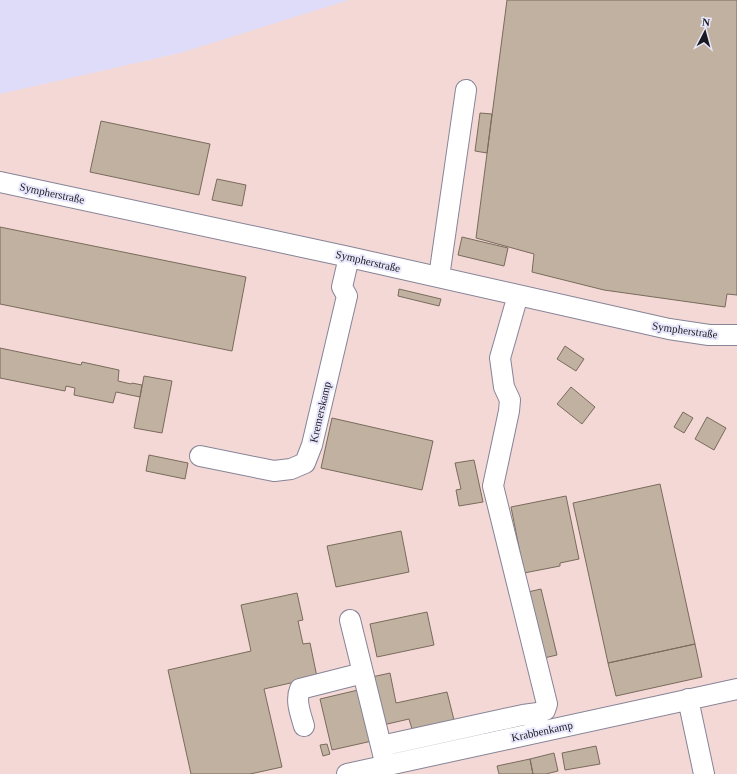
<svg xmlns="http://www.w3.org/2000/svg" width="737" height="774" font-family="'Times New Roman',serif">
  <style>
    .built { fill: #dfdcf9 }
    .industrial { fill: #f3d8d6 }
    .building { fill: #c1b1a0; stroke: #7a6b5c }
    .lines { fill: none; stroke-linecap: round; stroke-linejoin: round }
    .minor-casing { stroke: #868497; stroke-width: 22 }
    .minor { stroke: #fff; stroke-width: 20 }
    .labels { text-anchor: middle; stroke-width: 4; stroke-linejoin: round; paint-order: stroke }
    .street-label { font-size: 11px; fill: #1a1921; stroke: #e9e7fc }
  </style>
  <rect width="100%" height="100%" fill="#e9e7fc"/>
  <path class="built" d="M0,0H349L180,53L0,94Z"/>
  <path class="industrial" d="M349,0H737V774H0V94L180,53Z"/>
  <path class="building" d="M507,0H737V295L727,294L725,307L604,290L532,272L534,254L476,238Z
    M480,113L492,114L487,153L475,151Z
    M101,121L210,144L199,195L90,172Z
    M217,179L246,185L242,206L212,200Z
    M0,227L246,277L232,351L0,304Z
    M462,237L508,248L504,266L458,255Z
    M399,289L441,299L439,306L398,296Z
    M565,346L584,359L576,371L557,359Z
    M0,348L81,365L82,362L119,370L118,381L131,384L132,383L142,385L140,397L116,392L113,403L74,395L75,388L66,386L65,391L0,378Z
    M144,376L172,381L162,433L134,428Z
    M571,387L595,407L582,424L557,404Z
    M683,412L693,418L684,433L674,427Z
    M707,417L726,428L714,450L695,439Z
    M332,418L433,441L422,490L321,468Z
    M149,455L188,463L185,479L146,471Z
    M474,460L483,502L459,506L456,490L461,489L455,463Z
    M660,484L695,644L608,663L573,503Z
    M566,496L579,559L560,563V566L524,573L511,507Z
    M401,531L409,572L336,587L327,546Z
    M541,589L557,655L544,658L528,592Z
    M297,593L303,620L298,621L303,644L310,643L317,677L264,689L282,767L250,774H191L168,670L251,651L241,605Z
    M427,612L434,645L377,657L370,624Z
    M695,644L702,677L616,696L608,663Z
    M390,673L396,703L447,692L454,720L412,729L409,719L383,725L372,677Z
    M358,690L372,741L332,750L320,699Z
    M327,744L330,754L323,756L320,745Z
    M596,746L600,764L565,770L562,753Z
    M554,753L558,771L546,774H533L530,759Z
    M530,759L533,774H499L497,766Z"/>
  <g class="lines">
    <g class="minor-casing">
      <path id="minor" d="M0,182L349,257L669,329L709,335H737
        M439,277L466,90
        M200,456L274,471L291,469L305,463L312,445L347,296L342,287L349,257
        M350,620L384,758
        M688,699L704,774
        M304,726C301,715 295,701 300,689L363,673
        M381,746L523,715L538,713L545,710L547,704L493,486L509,411L510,400L504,387L500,358L518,295
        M347,774L737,689"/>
    </g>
    <use href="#minor" class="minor"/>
  </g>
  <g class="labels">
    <g class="street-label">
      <text transform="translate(52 193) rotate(12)" y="4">Sympherstraße</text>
      <text transform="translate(368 261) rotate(13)" y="4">Sympherstraße</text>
      <text transform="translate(685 330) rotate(8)" y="4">Sympherstraße</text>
      <text transform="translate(320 412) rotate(-77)" y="4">Kremerskamp</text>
      <text transform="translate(542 731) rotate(-12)" y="4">Krabbenkamp</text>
    </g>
  </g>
  <g transform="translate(705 32) rotate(6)" stroke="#e9e7fc" stroke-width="3" paint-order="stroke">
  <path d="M0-3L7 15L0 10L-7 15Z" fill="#1a1921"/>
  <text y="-6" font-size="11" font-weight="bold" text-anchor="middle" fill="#1a1921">N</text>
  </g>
</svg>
